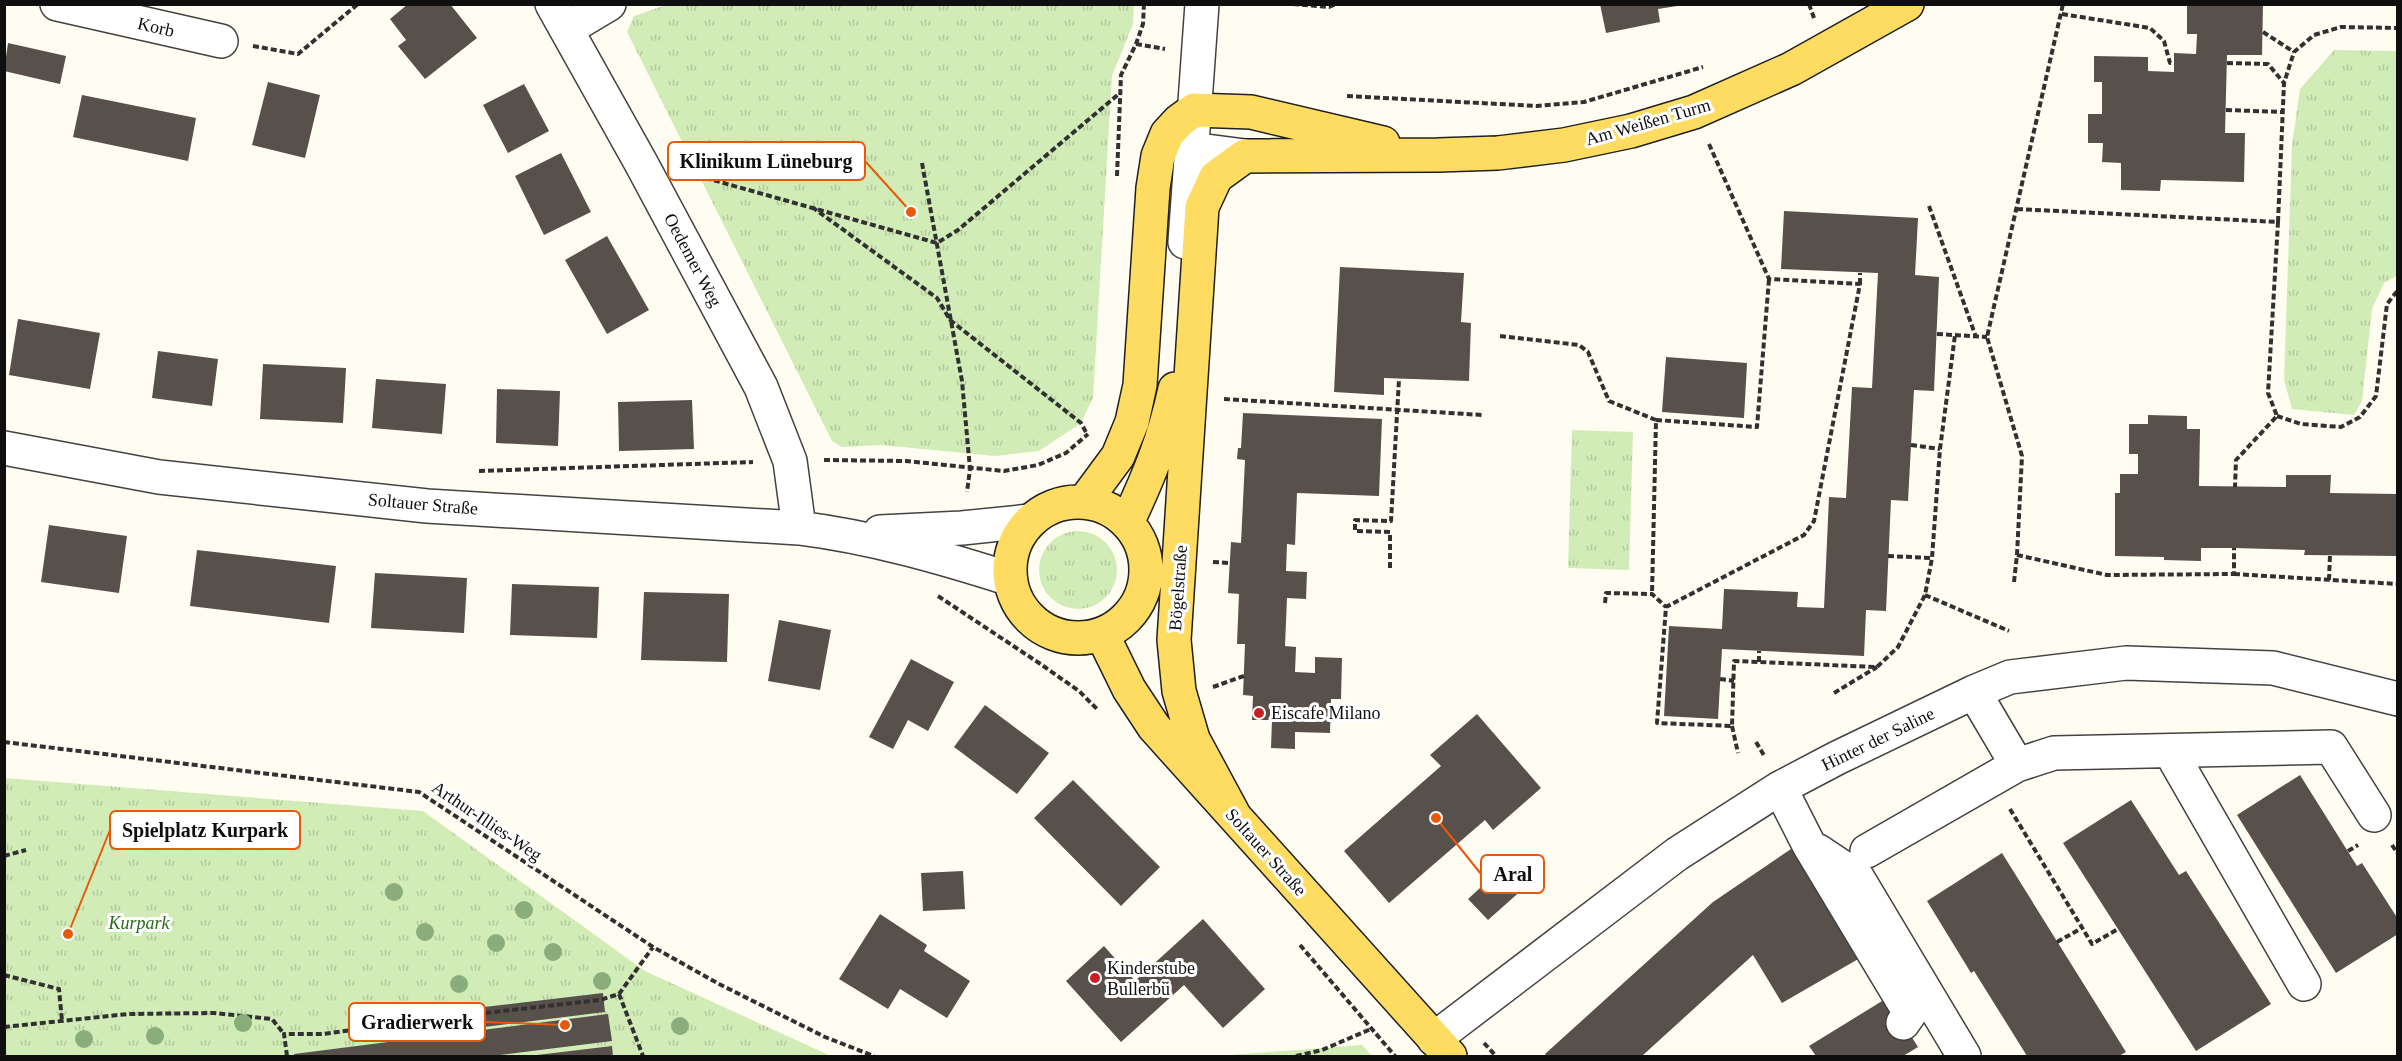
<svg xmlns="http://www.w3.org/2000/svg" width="2402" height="1061" font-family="Georgia,serif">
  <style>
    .grass { fill: url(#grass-tufts) }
    .building { fill: #58504b }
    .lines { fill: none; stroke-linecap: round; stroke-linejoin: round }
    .minor-casing { stroke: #424242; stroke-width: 36 }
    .major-casing { stroke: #202020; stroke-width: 36 }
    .path { stroke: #313131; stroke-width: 4; stroke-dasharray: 6 3; stroke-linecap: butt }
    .minor { stroke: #fff; stroke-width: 33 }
    .major { stroke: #fedc62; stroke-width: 33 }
    .tree { fill: #8aad7b }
    .poi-dot { fill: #c62023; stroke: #fff; stroke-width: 2 }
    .labels { text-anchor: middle; stroke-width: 6; stroke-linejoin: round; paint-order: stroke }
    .street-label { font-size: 18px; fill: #0f0f0f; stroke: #fff }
    .poi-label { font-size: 18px; fill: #0f0f0f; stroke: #fff; text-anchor: start }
    .park-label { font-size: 18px; font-style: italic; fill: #2a6b1b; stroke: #fff }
    .leader { fill: none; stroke: #e8590c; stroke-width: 2 }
    .callout-dot { fill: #e8590c; stroke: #fff; stroke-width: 2 }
    .callout { fill: #fff; stroke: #e8590c; stroke-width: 2 }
    .callout-label { font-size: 20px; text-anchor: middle; font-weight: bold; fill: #0f0f0f }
  </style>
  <defs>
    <pattern id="grass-tufts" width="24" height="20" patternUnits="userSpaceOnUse" patternTransform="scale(1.5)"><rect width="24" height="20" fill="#d2ecb8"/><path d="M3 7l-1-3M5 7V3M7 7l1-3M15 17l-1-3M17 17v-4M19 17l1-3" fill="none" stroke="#b3c99d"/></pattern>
  </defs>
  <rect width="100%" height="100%" fill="#fffdf1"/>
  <path class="grass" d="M666,5H1134L1133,24L1112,76L1093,398L1081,423L1039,451L995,456L881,445L842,447L832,441L627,32L634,16Z
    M2334,50L2397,51V276L2384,283L2372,309L2362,401L2354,415L2292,409L2284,380L2292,145L2300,89Z
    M1572,430L1633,432L1629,570L1568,568Z
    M1039 570a39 39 0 1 1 78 0a39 39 0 1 1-78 0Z
    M5,778L423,811L645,971L831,1056H5Z
    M1362,1045L1372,1056H1217Z"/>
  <path class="building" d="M408,4H450L477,38L425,79L398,46L406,40L390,19Z
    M1600,4H1677V6L1658,9L1660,22L1606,33Z
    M2187,4H2263L2262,55H2227L2225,133H2245L2244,182L2161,180L2160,191L2121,190V163L2102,162L2103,143H2088V114H2102V82H2094V56L2148,57V71L2174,72V53L2196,54L2197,34H2187Z
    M8,43L66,56L60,84L4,71Z
    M268,82L320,95L305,158L252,145Z
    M524,84L549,131L508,153L483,105Z
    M82,95L196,118L188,161L73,137Z
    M561,153L591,212L544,235L515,176Z
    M1784,211L1918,218L1915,275L1939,277L1934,391L1914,390L1908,501L1891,500L1886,611L1866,610L1864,656L1722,649L1718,719L1664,716L1669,626L1722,629L1724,589L1798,592L1797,607L1824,608L1829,497L1846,498L1852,387L1872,388L1878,273L1781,269Z
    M607,236L649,310L607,334L565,260Z
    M1340,267L1464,273L1461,322L1471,323L1469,381L1384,378V395L1334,392Z
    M18,319L100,333L90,389L9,375Z
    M158,351L218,359L212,406L152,398Z
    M1666,357L1747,363L1744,418L1662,412Z
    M263,364L346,368L343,423L260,419Z
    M376,379L446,384L442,434L372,428Z
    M497,389L560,391L558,446L496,443Z
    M692,400L694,449L619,451L618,402Z
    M1243,413L1382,419L1379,496L1297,493L1295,545L1287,544L1286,571L1307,572L1306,599L1287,598L1285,646L1296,647L1295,672L1315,673V657L1342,658L1341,699H1331L1330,733L1295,732V749L1271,748L1272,720H1252L1253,696L1243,695L1245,644H1237L1239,594L1228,593L1231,542L1241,543L1245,460L1237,459L1238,448H1241Z
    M2148,415L2187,416V429H2200L2199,486L2286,487V475H2331L2330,493L2398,494V556L2304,555L2305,550L2234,548H2201V561L2164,560V557L2115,556V493H2120V474H2138V454H2129V424H2148Z
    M49,525L127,536L119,593L41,582Z
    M197,550L336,566L329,623L190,606Z
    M375,573L467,578L464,633L371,628Z
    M512,584L599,587L597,638L510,635Z
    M644,592L729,594L727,662L641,660Z
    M779,620L831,630L820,690L768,681Z
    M911,659L954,682L928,731L908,720L893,749L869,737Z
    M985,705L1049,753L1017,794L954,747Z
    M1477,714L1541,788L1493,830L1485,820L1389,903L1344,851L1441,766L1430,755Z
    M2300,775L2357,866L2362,863L2398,919V934L2336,973L2237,815Z
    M1073,780L1160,867L1121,906L1034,818Z
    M2131,800L2179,875L2186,871L2271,1004L2196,1051L2063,843Z
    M1794,847L1860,958L1782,1003L1753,955L1642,1056H1547L1545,1054L1713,902Z
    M2002,853L2126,1052L2119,1056H2027L1974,971L1971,973L1927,901Z
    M1513,858L1533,880L1488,920L1468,899Z
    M963,871L965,909L923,911L921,873Z
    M880,914L927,945L924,951L970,981L947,1018L900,989L888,1009L839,979Z
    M1203,919L1265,989L1223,1028L1184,985L1121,1042L1066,981L1104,946L1135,981Z
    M603,993L605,1012L460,1030L458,1010Z
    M1887,998L1918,1047L1903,1056H1816L1809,1046Z
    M608,1014L612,1041L492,1056H294V1054Z
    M612,1046L613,1056H537V1055Z"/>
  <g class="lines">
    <g class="minor-casing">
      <path id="minor" d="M57,4L221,41
        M552,4L641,163L761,387L790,461L799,528
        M567,29L609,4
        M1191,149L1245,156
        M1185,242L1202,4
        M4,448L159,477L427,506L799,528C871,537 941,557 1010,579
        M880,532L962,528L1030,521
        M1974,692L2017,765L2054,753L2331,747L2374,815
        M2170,751L2304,984
        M1780,788L1809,845L1910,1013L1903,1023
        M1818,851L1857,877L1964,1056
        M1867,851L2017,765
        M1434,1039L1677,854L1780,788L1837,758L1974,692L2010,677L2126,663L2273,668L2398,699"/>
    </g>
    <g class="major-casing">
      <path id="major" d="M1084,502L1118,456L1132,422L1140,385L1153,188L1158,156L1167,134L1179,121L1194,110L1251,112L1383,143
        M1010 570a68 68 0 1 1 136 0a68 68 0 1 1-136 0Z
        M1127,523C1149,476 1164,440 1175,389
        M1102,634L1129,689L1154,727L1450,1056
        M1235,817L1193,739L1179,691L1174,640L1202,207L1216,177L1245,156L1438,155L1498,153L1564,145L1631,131L1694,112L1791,69L1907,4"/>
    </g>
    <path class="path" d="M1293,4L1329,7L1336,4
      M1809,4L1814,18
      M2062,14L2150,28L2164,41L2170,63H2174
      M2263,32L2294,52
      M1136,44L1165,49
      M253,46L298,54L358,4
      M2227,63L2268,64L2284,83
      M1347,96L1537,106L1584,102L1703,67
      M2226,110L2282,112
      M1709,144L1769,279L1860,284L1814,521L1804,535L1666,607L1657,723L1732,726L1734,661L1877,667L1898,647L1925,595L1932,558L1940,449L1955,335
      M922,163L962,381L970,469L967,492
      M688,173L937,243L958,230L1120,93
      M1117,176L1121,75L1136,44L1143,24L1144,4
      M1929,206L1976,337
      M812,207L937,298L950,320L1081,423L1087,434
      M2017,209L2278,222L2268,393L2277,416L2236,460L2235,487
      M2278,222L2284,83L2294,52L2314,35L2341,27L2398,28
      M1860,284V273
      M1937,334L1987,337
      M1500,336L1579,345L1588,352L1609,401L1656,420L1652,594
      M1224,399L1482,415
      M2277,416L2301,424L2341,427L2360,417L2376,396L2387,304L2398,290
      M1656,420L1757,427L1769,279
      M1911,445L1940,449
      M824,460L906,461L1004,471L1038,465L1066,453L1088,434
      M479,471L753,462
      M2017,555L2107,575L2234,574V548
      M1888,556L1932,558
      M1213,562L1230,563
      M1390,568V532L1355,531V520L1391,521L1399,379
      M2234,574L2398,584
      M2329,580L2330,555
      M2014,582L2017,555L2022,456L1987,337L2063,4
      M1925,595L2009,631
      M938,596L1039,663L1079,691L1098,710
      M1605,603L1606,593L1652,594L1666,607
      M1759,662V651
      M1720,679L1734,681
      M1213,687L1244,676
      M1834,693L1877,667
      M1732,726L1738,753
      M4,742L419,792L653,947L719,984L825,1037L874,1056
      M1756,742L1765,757
      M2010,809L2092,944L2118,929
      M2392,845L2398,854
      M2348,851L2358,845
      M4,856L26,850
      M2057,942L2082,928
      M1300,945L1395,1056
      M4,975L59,989L62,1021
      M619,994L643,1056
      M432,1019L434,1036
      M4,1027L128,1014L214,1013L272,1019L284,1034
      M1484,1043L1496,1056
      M287,1056L284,1034H323L432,1019L600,1000L619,994L653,947
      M1296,1056L1322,1050L1371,1029"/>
    <use href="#minor" class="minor"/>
    <use href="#major" class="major"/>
  </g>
  <g class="tree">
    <circle cx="394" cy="892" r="9"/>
    <circle cx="524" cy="910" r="9"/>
    <circle cx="425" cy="932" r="9"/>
    <circle cx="496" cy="943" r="9"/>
    <circle cx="553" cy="952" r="9"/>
    <circle cx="602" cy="981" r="9"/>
    <circle cx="459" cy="984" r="9"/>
    <circle cx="243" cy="1023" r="9"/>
    <circle cx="680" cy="1026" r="9"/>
    <circle cx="155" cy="1036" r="9"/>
    <circle cx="84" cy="1039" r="9"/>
  </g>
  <g class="poi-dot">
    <circle cx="1259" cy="713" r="6"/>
    <circle cx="1095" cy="978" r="6"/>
  </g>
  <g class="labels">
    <g class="street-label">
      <text transform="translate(156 27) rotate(13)" y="6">Korb</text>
      <text transform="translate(1648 122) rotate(-16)" y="6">Am Weißen Turm</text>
      <text transform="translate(693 260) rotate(62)" y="6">Oedemer Weg</text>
      <text transform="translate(423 504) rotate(5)" y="6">Soltauer Straße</text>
      <text transform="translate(1178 588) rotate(-86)" y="6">Bögelstraße</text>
      <text transform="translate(1878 739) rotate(-26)" y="6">Hinter der Saline</text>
      <text transform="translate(487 821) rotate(34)" y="6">Arthur-Illies-Weg</text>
      <text transform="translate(1266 852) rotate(48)" y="6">Soltauer Straße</text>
    </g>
    <g class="poi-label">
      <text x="1271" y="719">Eiscafe Milano</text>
      <text x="1107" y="974">Kinderstube<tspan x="1107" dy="21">Bullerbü</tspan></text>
    </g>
    <g class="park-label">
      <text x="139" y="929">Kurpark</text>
    </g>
  </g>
  <path class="leader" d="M911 212L865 161M68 934L110 830M1436 818L1481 874M565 1025L485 1022"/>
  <g class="callout-dot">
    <circle cx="911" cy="212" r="6"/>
    <circle cx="68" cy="934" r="6"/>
    <circle cx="1436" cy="818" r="6"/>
    <circle cx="565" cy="1025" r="6"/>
  </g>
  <g class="callout">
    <rect x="668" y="142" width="197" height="38" rx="6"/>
    <rect x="110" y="811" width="190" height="38" rx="6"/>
    <rect x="1481" y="855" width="63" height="38" rx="6"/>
    <rect x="349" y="1003" width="136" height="38" rx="6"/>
  </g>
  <g class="callout-label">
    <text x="766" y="168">Klinikum Lüneburg</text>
    <text x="205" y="837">Spielplatz Kurpark</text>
    <text x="1513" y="881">Aral</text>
    <text x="417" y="1029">Gradierwerk</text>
  </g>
  <rect width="2402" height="1061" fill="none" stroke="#0f0f0f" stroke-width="12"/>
</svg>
